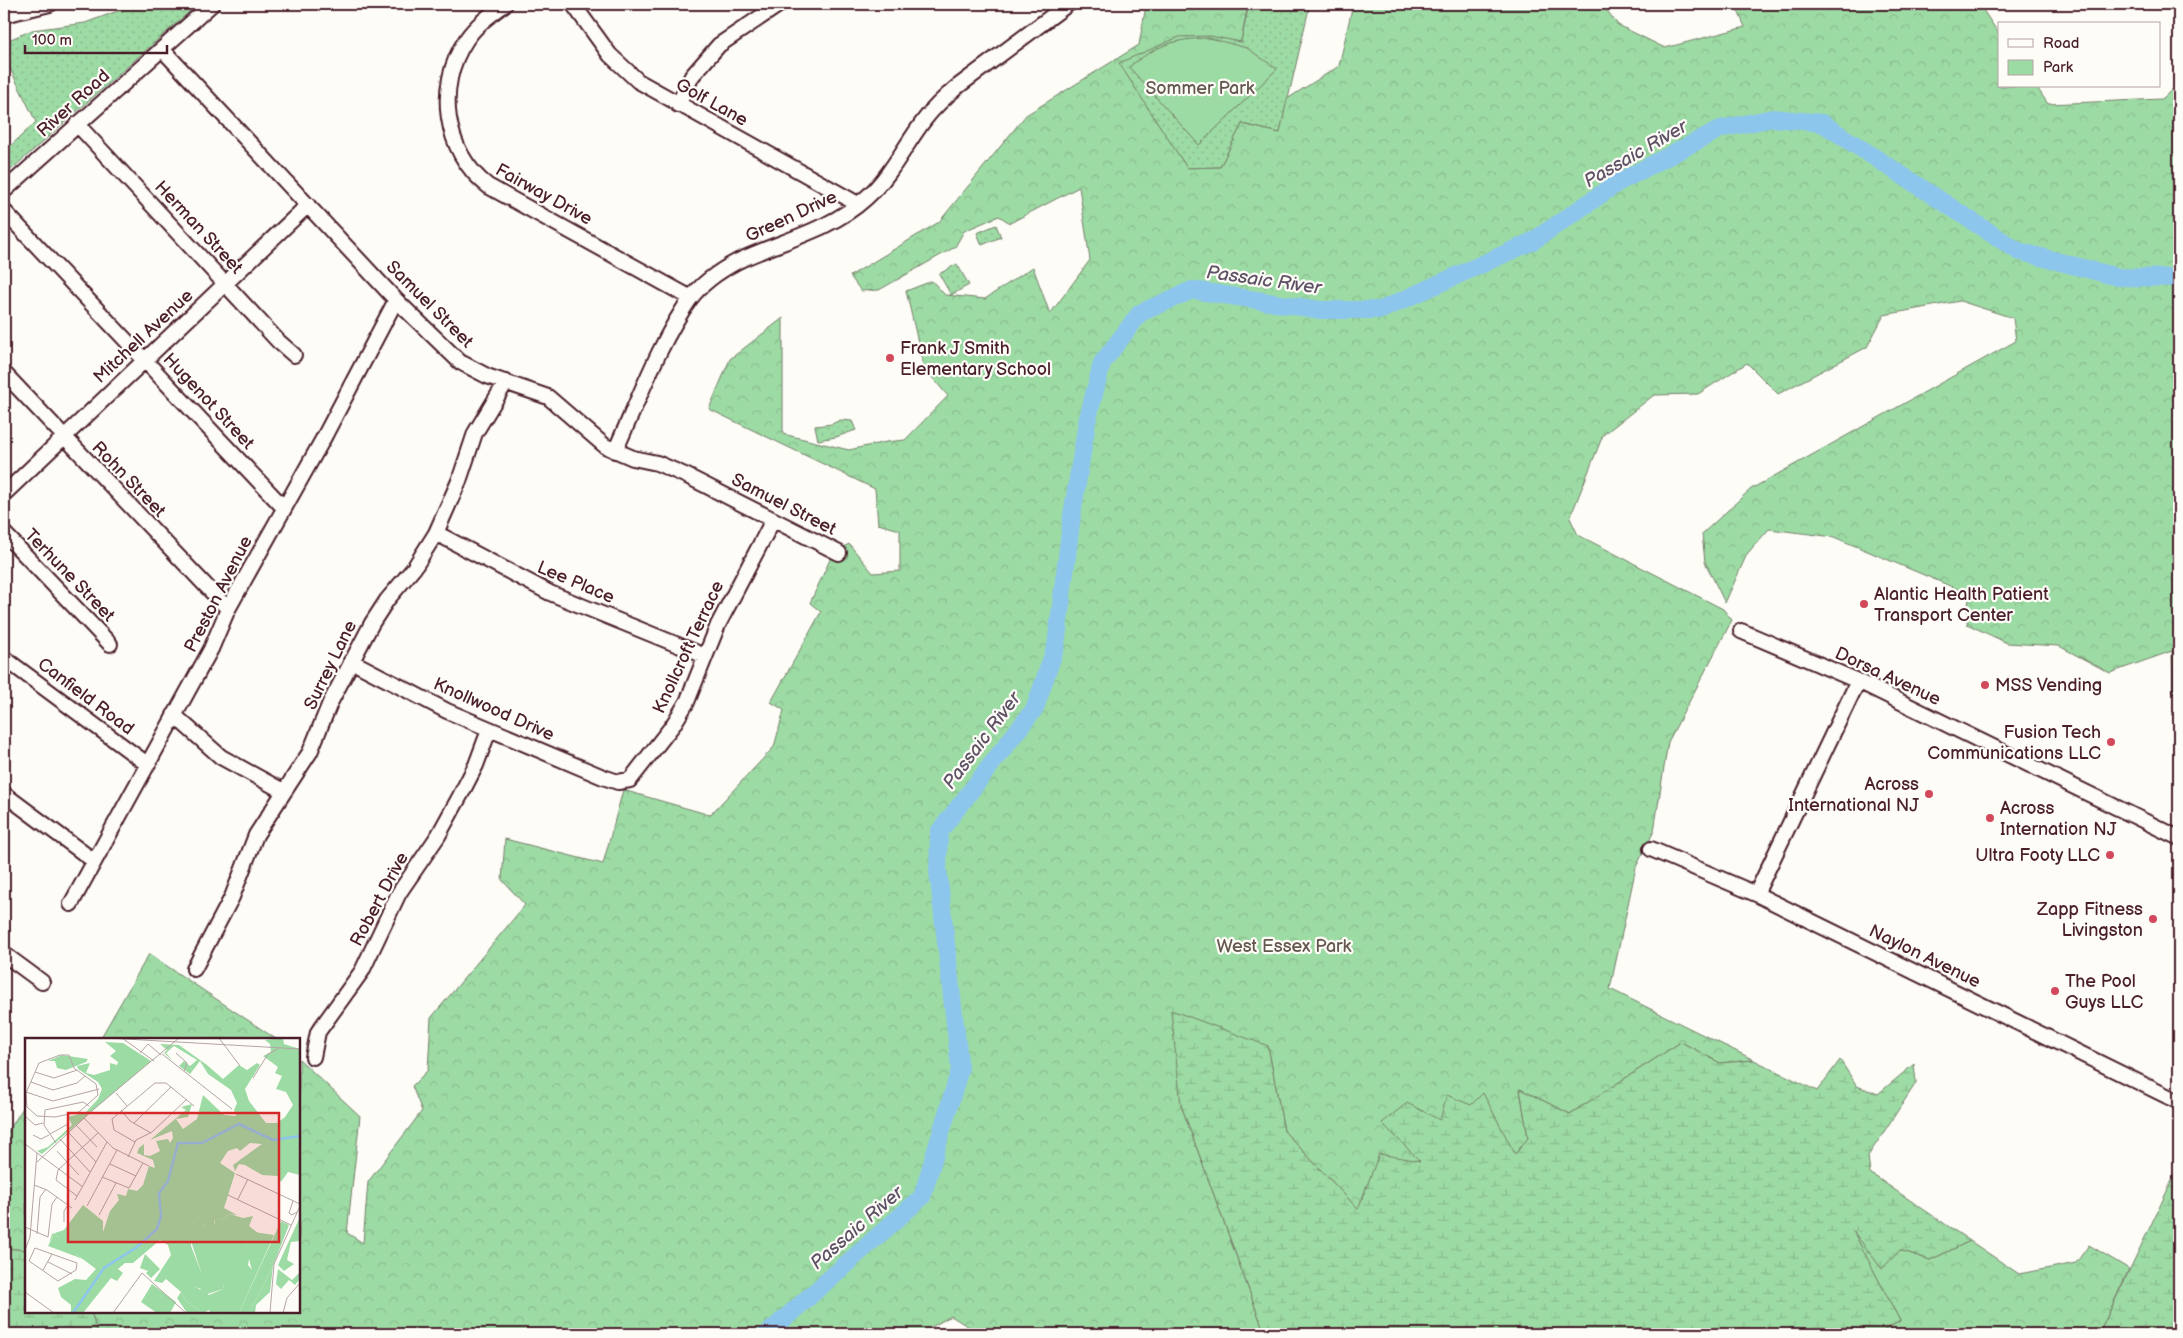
<svg xmlns="http://www.w3.org/2000/svg" width="2183" height="1338" font-family="'Balsamiq Sans',sans-serif">
  <style>
    .green { fill: url(#green-dots); stroke: #747d68 }
    .forest { fill: url(#forest-crowns); stroke: #747d68 }
    .wetland { fill: url(#wetland-marsh); stroke: #747d68 }
    .pitch { fill: #9ddba4; stroke: #747d68 }
    .lines { fill: none; stroke-linecap: round; stroke-linejoin: round }
    .river { stroke: #8dc6ec; stroke-width: 18 }
    .minor-casing { stroke: #4a1f2b; stroke-width: 18 }
    .minor { stroke: #fdfcf7; stroke-width: 14 }
    .poi-dot { fill: #d1495b; stroke: #fdfcf7; stroke-width: 2 }
    .labels { text-anchor: middle; stroke-width: 4.5; stroke-linejoin: round; paint-order: stroke }
    .park-label { font-size: 18px; fill: #63574f; stroke: #fdfcf7 }
    .street-label { font-size: 18px; fill: #4a1f2b; stroke: #fdfcf7 }
    .poi-label { font-size: 18px; fill: #4a1f2b; stroke: #fdfcf7; text-anchor: start }
    .water-label { font-size: 19px; font-style: italic; fill: #5e5165; stroke: #fdfcf7 }
    .inset-river { fill: none; stroke: #8dc6ec; stroke-width: 2.5 }
    .inset-road { fill: none; stroke: #b5a4a5; stroke-width: 1 }
    .view { fill: #d62828; fill-opacity: 0.15; stroke: #d62828; stroke-width: 2.5 }
    .inset-edge { fill: none; stroke: #4a1f2b; stroke-width: 2.5 }
  </style>
  <defs>
    <pattern id="green-dots" width="8" height="8" patternUnits="userSpaceOnUse" patternTransform="scale(1.25)"><rect width="8" height="8" fill="#9ddba4"/><path d="M2 2h.1M6 6h.1" fill="none" stroke="#89bc8d" stroke-width="1.8" stroke-linecap="round"/></pattern>
    <pattern id="forest-crowns" width="20" height="18" patternUnits="userSpaceOnUse" patternTransform="scale(1.25)"><rect width="20" height="18" fill="#9ddba4"/><path d="M2 6a3 3 0 1 1 6 0M12 15a3 3 0 1 1 6 0" fill="none" stroke="#89bc8d"/></pattern>
    <pattern id="wetland-marsh" width="20" height="14" patternUnits="userSpaceOnUse" patternTransform="scale(1.25)"><rect width="20" height="14" fill="#9ddba4"/><path d="M1 5h8M5 5V1M11 12h8M15 12V8" fill="none" stroke="#89bc8d"/></pattern>
  </defs>
  <rect width="100%" height="100%" fill="#fdfcf7"/>
  <filter id="ink" filterUnits="userSpaceOnUse"><feTurbulence type="fractalNoise" baseFrequency=".02" numOctaves="2"/><feDisplacementMap in="SourceGraphic" scale="10" xChannelSelector="R" yChannelSelector="G"/><feConvolveMatrix kernelMatrix="1 2 1 2 8 2 1 2 1" color-interpolation-filters="sRGB"/></filter>
  <g filter="url(#ink)">
    <path class="green" d="M137,4H198L4,176V152L36,122L4,56V42L32,30L85,23Z
      M1249,4H1310L1280,133L1242,124L1220,167L1187,168L1118,63L1185,31L1242,37Z
      M996,225L1001,237L982,245L977,233Z
      M957,264L969,285L951,295L939,274Z
      M840,420L852,421L856,430L836,437L818,440L815,426L832,424Z"/>
    <path class="forest" d="M1153,4H1248L1241,42L1210,36L1179,37L1119,63L1187,168L1220,167L1242,124L1280,133L1287,99L1339,66L1353,4H1602L1618,25L1665,48L1745,27L1735,4H1979L1999,34V86H2036L2048,104L2162,99L2179,83V697L2173,693L2172,651L2110,673L2059,646L2007,643L1967,624L1969,594L1834,537L1769,529L1747,554L1725,603L1705,562L1702,534L1751,489L2016,341L2013,318L1960,301L1884,315L1867,347L1778,394L1747,363L1698,394L1654,395L1603,435L1570,518L1578,535L1723,609L1732,620L1668,742L1654,831L1636,867L1610,989L1754,1060L1720,1063L1681,1042L1570,1114L1520,1089L1528,1138L1515,1155L1471,1105L1441,1120L1421,1161L1358,1209L1284,1131L1268,1046L1181,1105L1265,1334H980L951,1316L919,1334H98L91,1312H299V1059L360,1116L347,1233L363,1243L368,1182L422,1111L412,1086L428,1070L431,1018L525,905L502,880L505,839L603,864L623,790L710,815L774,747L784,710L771,702L821,612L810,603L833,553L849,544L873,573L900,571V530L878,524L875,489L709,409L730,359L783,318V434L849,450L886,442L905,440L948,396L924,368L906,291L932,281L945,295L985,299L1033,267L1050,314L1090,260L1079,187L1010,223L999,216L964,231L955,247L879,290L861,291L850,276L939,222L1026,115L1139,45L1145,11Z
      M149,954L276,1039H100Z
      M26,1103V1250L4,1248V1138Z
      M1851,1228L1900,1250L1930,1260L1970,1241L2019,1274L2076,1263L2089,1245L2129,1269L2099,1334H1878L1900,1321Z"/>
    <path class="wetland" d="M1171,1010L1268,1046L1284,1131L1358,1209L1379,1154L1420,1161L1382,1123L1407,1103L1440,1120L1447,1095L1471,1105L1483,1093L1515,1154L1528,1138L1520,1089L1570,1114L1681,1042L1720,1063L1754,1060L1817,1091L1840,1060L1857,1086L1878,1094L1914,1064L1916,1083L1868,1156L1870,1173L1970,1241L1930,1260L1900,1250L1882,1269L1853,1231L1900,1321L1878,1334H1265L1181,1105Z
      M2179,1166V1334H2099Z
      M4,1248L26,1250V1312H91L98,1334H4Z"/>
    <path class="pitch" d="M1209,38L1247,48L1277,69L1199,145L1129,67C1157,45 1174,39 1209,38Z"/>
    <g class="lines">
      <path class="river" d="M767,1334L922,1197L960,1069L938,871L939,832L1035,708L1056,646L1072,515L1087,422L1102,363L1140,313L1192,290L1320,310H1381L1533,241L1619,182L1720,129L1773,118L1822,123L2018,251L2118,277L2179,278"/>
      <g class="minor-casing">
        <path id="minor" d="M505,4C490,15 476,25 466,40C435,86 444,152 488,186L691,298
          M573,4L610,55L638,81L858,204
          M4,15L50,4
          M162,49L396,300L460,362L487,376L548,397L605,446L633,458L657,463L687,476L839,553
          M678,105L692,76L719,45L780,4
          M77,124L278,341L294,355
          M4,191L212,4
          M4,211L284,508
          M4,373L228,609
          M615,451C638,402 659,343 690,299C702,283 721,270 738,261C780,241 830,231 866,198C891,176 905,145 925,119C934,107 945,97 957,87L1068,4
          M4,494L308,205
          M4,533L110,644
          M436,533L550,593L705,656
          M1741,631L1858,681L2179,838
          M4,658L147,764
          M351,661L447,711L603,777L618,782L630,780L673,725L687,702L718,625L773,520
          M174,715L221,757L283,791
          M4,794L94,861
          M1651,849L1756,894L2179,1102
          M1756,894L1858,681
          M71,904L211,649L228,609L323,439L396,300
          M4,954L42,982
          M194,969L232,897L256,835L310,752L330,703L372,623L387,600L414,568L436,533L459,481L475,433L506,382
          M313,1057L318,1032L362,971L399,893L438,836L460,796L476,765L489,730"/>
      </g>
      <use href="#minor" class="minor"/>
    </g>
  </g>
  <g class="poi-dot">
    <circle cx="890" cy="358" r="5"/>
    <circle cx="1864" cy="604" r="5"/>
    <circle cx="1985" cy="685" r="5"/>
    <circle cx="2111" cy="742" r="5"/>
    <circle cx="1929" cy="794" r="5"/>
    <circle cx="1990" cy="818" r="5"/>
    <circle cx="2110" cy="855" r="5"/>
    <circle cx="2153" cy="919" r="5"/>
    <circle cx="2055" cy="991" r="5"/>
  </g>
  <g class="labels">
    <g class="park-label">
      <text x="1200" y="94">Sommer Park</text>
      <text x="1284" y="952">West Essex Park</text>
    </g>
    <g class="street-label">
      <text transform="translate(712 102) rotate(29)" y="6">Golf Lane</text>
      <text transform="translate(73 103) rotate(-42)" y="6">River Road</text>
      <text transform="translate(544 194) rotate(29)" y="6">Fairway Drive</text>
      <text transform="translate(791 216) rotate(-25)" y="6">Green Drive</text>
      <text transform="translate(199 227) rotate(47)" y="6">Herman Street</text>
      <text transform="translate(430 304) rotate(45)" y="6">Samuel Street</text>
      <text transform="translate(143 336) rotate(-43)" y="6">Mitchell Avenue</text>
      <text transform="translate(209 401) rotate(47)" y="6">Hugenot Street</text>
      <text transform="translate(129 479) rotate(46)" y="6">Rohn Street</text>
      <text transform="translate(784 504) rotate(27)" y="6">Samuel Street</text>
      <text transform="translate(70 575) rotate(46)" y="6">Terhune Street</text>
      <text transform="translate(576 582) rotate(23)" y="6">Lee Place</text>
      <text transform="translate(218 594) rotate(-63)" y="6">Preston Avenue</text>
      <text transform="translate(688 647) rotate(-65)" y="6">Knollcroft Terrace</text>
      <text transform="translate(330 665) rotate(-64)" y="6">Surrey Lane</text>
      <text transform="translate(1888 676) rotate(25)" y="6">Dorsa Avenue</text>
      <text transform="translate(86 696) rotate(37)" y="6">Canfield Road</text>
      <text transform="translate(494 709) rotate(24)" y="6">Knollwood Drive</text>
      <text transform="translate(379 899) rotate(-62)" y="6">Robert Drive</text>
      <text transform="translate(1925 956) rotate(26)" y="6">Naylon Avenue</text>
    </g>
    <g class="poi-label">
      <text x="900" y="354">Frank J Smith<tspan x="900" dy="21">Elementary School</tspan></text>
      <text x="1874" y="600">Alantic Health Patient<tspan x="1874" dy="21">Transport Center</tspan></text>
      <text x="1995" y="691">MSS Vending</text>
      <text x="2101" y="738" text-anchor="end">Fusion Tech<tspan x="2101" dy="21">Communications LLC</tspan></text>
      <text x="1919" y="790" text-anchor="end">Across<tspan x="1919" dy="21">International NJ</tspan></text>
      <text x="2000" y="814">Across<tspan x="2000" dy="21">Internation NJ</tspan></text>
      <text x="2100" y="861" text-anchor="end">Ultra Footy LLC</text>
      <text x="2143" y="915" text-anchor="end">Zapp Fitness<tspan x="2143" dy="21">Livingston</tspan></text>
      <text x="2065" y="987">The Pool<tspan x="2065" dy="21">Guys LLC</tspan></text>
    </g>
    <g class="water-label">
      <text transform="translate(1635 153) rotate(-30)" y="7">Passaic River</text>
      <text transform="translate(1264 279) rotate(8)" y="7">Passaic River</text>
      <text transform="translate(981 740) rotate(-53)" y="7">Passaic River</text>
      <text transform="translate(856 1227) rotate(-41)" y="7">Passaic River</text>
    </g>
  </g>
  <g transform="translate(25 1038)">
    <rect width="275" height="275" fill="#fdfcf7"/>
    <path d="M80,4L98,5L126,23L17,116L12,113L23,109L47,87L43,79L61,74L73,61L77,51L73,44L53,31L52,28L65,25L61,35L69,37L85,32V25L92,27L93,24L85,18L91,13Z" fill="#9ddba4"/>
    <path d="M258,0L259,6L275,11V137L263,134L256,144L253,138L237,137L220,127L214,126L210,133L208,127L237,106L225,105L215,113L212,110L203,113L195,125L210,135L199,170L212,177L205,176L195,182L190,181L189,186L185,182L174,192L167,184L166,208L176,234L169,248L184,257L198,251L199,246L218,248V254L227,232L224,221L228,222L221,214L222,193L249,197L214,275H186L184,272L178,275L161,263L156,254L141,241L137,245L129,243L146,217L143,207L135,202L108,225H100L93,231L98,235L92,243L86,240L58,275H46V267L36,259L33,250L50,241L61,242L71,231L51,216V204L40,195L33,200L30,195L24,205L27,196L39,192L58,167L78,183V194L85,173L94,162L92,156L101,158L103,151L112,153L118,147L124,128L130,130L128,122L112,115L114,110L119,106V117L125,118L135,113L131,103L143,101L145,105L148,100L147,93L125,102L161,72L156,69L167,66L163,79L151,81L158,91L172,81L178,57L199,77L211,78L209,72L212,65L206,52L183,36L175,23L165,36L154,28L159,23L165,28L172,22L149,8L141,15L148,23L139,15L142,12L135,6L154,7L182,27L198,41L214,27L222,32L232,25L235,27L220,51L224,63L241,85H252L260,79L268,67L261,54L251,51L257,38L250,35L253,29L238,18L246,14L245,6L240,2ZM37,17L63,21L61,24L41,32L32,30L30,23H23ZM275,179V203L266,204L262,222L269,226L259,233L253,227ZM248,228L245,254L231,267L230,275H224ZM253,231L267,242L275,234V241L270,247L264,242L256,251L251,246Z" fill="#9ddba4"/>
    <path d="M156,172L166,176L167,184L174,191L180,187L177,183L179,181L186,180L190,186V180L195,182L205,176L218,180L228,178L224,188L233,195L224,197L227,202L222,205L221,214L231,217L228,223L224,221L223,227L230,235L224,240V246L216,259L210,256L211,251L217,248L202,249L199,246L198,251L176,258L173,254L176,251L168,248L170,238L176,234ZM256,183L264,187L248,228L224,275H214ZM39,194L50,196L51,206L58,212H52L51,216L58,221L23,208L30,195L33,200ZM127,246L151,264L145,275H132L116,264ZM156,254L161,263L178,275H162L152,260Z" fill="#9ddba4"/>
    <path d="M120,216L135,231L126,240L121,235L123,233L115,230Z" fill="#9ddba4"/>
    <path class="inset-river" d="M48,275L79,230L112,209L132,191L136,178L134,155L143,143L153,105H177L214,86L248,102L275,98"/>
    <path class="inset-road" d="M83,0L275,11M97,0L129,23M194,0L215,28M115,15L123,6L136,17M151,15L162,25L159,33M137,16L207,71M35,17H44L49,30L71,46L73,57L54,74L30,79L12,78L2,69L1,55L14,25ZM10,34L29,40L52,32M228,40L243,16L254,10M6,44L28,52L52,45L60,38M1,54L28,63L74,51M91,55L102,68M96,72L105,83L126,95M0,78L10,87L18,85M59,80L88,110L124,128M109,85L146,49M51,87L72,109M43,94L71,124M25,96L43,86M8,97L16,101L24,97M35,101L65,134M110,104L89,92L87,81L130,45H141L169,68M31,105L19,87L20,72L58,64L64,68M0,106L58,149M32,113L54,137M103,119L111,102L127,94L162,61M12,124L70,70L154,0M85,126L111,138M211,136L275,166M77,139L104,150L118,125M9,147L22,152L47,170M203,157L266,187M52,158L31,142L33,132L73,95M213,161L223,141M50,162L82,104M268,163L264,175L267,177L272,174M62,168L92,112M74,177L91,145M39,184V173L43,167M0,189L23,199L27,166L32,159M12,196L15,159L21,151M10,210L52,225L51,232L33,243L4,223ZM0,212L5,199L12,115M23,224L47,236M18,232L27,216M0,254L29,275M88,275L117,235L161,275M245,275L249,226L275,168M258,275L262,260L275,245"/>
    <path class="view" d="M43,75H254V204H43Z"/>
    <rect width="275" height="275" class="inset-edge"/>
  </g>
  <rect width="2183" height="1338" fill="none" stroke="#fdfcf7" stroke-width="20"/>
  <rect x="10" y="10" width="2163" height="1318" fill="none" stroke="#4a1f2b" stroke-width="2" filter="url(#ink)"/>
  <rect x="1998" y="22" width="162" height="65" fill="#fdfcf7" stroke="#b5a4a5"/>
  <rect x="2008" y="39" width="25" height="8" fill="#fdfcf7" stroke="#b5a4a5"/>
  <text x="2043" y="48" font-size="15" fill="#4a1f2b">Road</text>
  <rect x="2008" y="60" width="25" height="15" fill="#9ddba4" stroke="#b5a4a5"/>
  <text x="2043" y="72" font-size="15" fill="#4a1f2b">Park</text>
  <path d="M25 45v8h142v-8" fill="none" stroke="#4a1f2b" stroke-width="2.5"/>
  <text x="32" y="45" font-size="15" fill="#4a1f2b" stroke="#fdfcf7" stroke-width="4" paint-order="stroke">100 m</text>
</svg>
